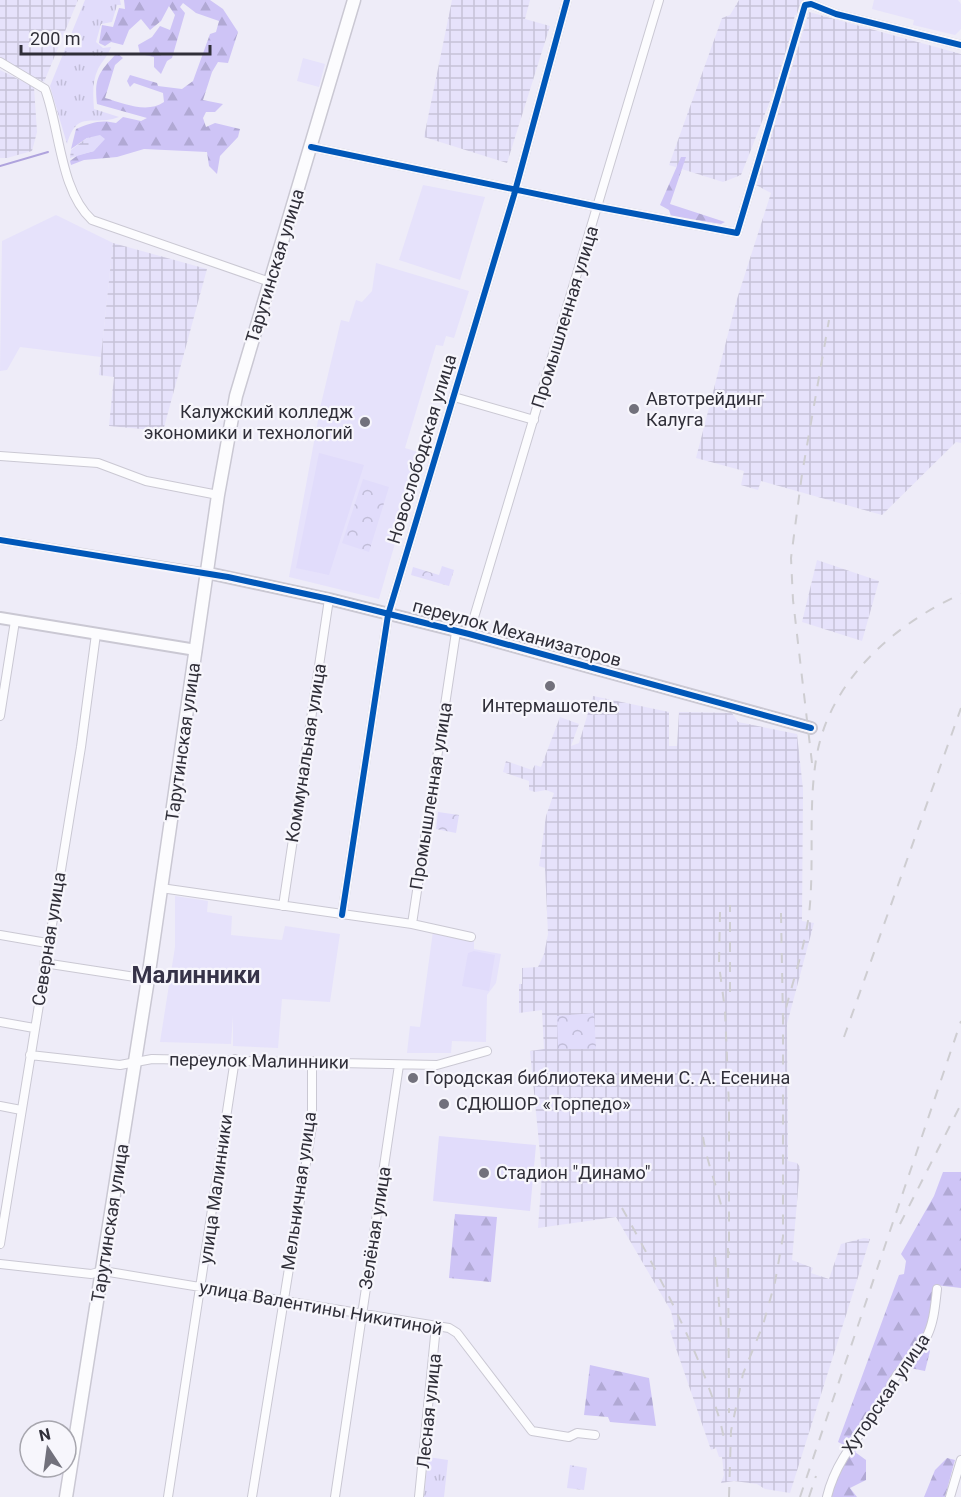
<svg xmlns="http://www.w3.org/2000/svg" width="961" height="1497" font-family="Roboto,sans-serif">
  <style>
    .built { fill: #e6e2fb }
    .industrial { fill: url(#industrial-grid) }
    .grass { fill: url(#grass-tufts) }
    .forest { fill: url(#forest-firs) }
    .wetland { fill: url(#wetland-marsh) }
    .park { fill: url(#park-crowns) }
    .pitch { fill: #e1dcfb }
    .lines { fill: none; stroke-linecap: round; stroke-linejoin: round }
    .stream { stroke: #afa3dd; stroke-width: 2 }
    .street-casing { stroke: #cac8d3; stroke-width: 10 }
    .secondary-casing { stroke: #cac8d3; stroke-width: 14 }
    .primary-casing { stroke: #cac8d3; stroke-width: 15 }
    .street { stroke: #fcfcfe; stroke-width: 8 }
    .secondary { stroke: #fcfcfe; stroke-width: 10 }
    .primary { stroke: #fcfcfe; stroke-width: 12 }
    .rail { stroke: #cecdd1; stroke-width: 2; stroke-dasharray: 10 10; stroke-linecap: butt }
    .cycleway-casing { stroke: #f7f6fc; stroke-width: 10 }
    .cycleway { stroke: #0057b8; stroke-width: 6 }
    .poi-dot { fill: #72717c; stroke: #f7f6fc; stroke-width: 2 }
    .labels { text-anchor: middle; stroke-width: 4.5; stroke-linejoin: round; paint-order: stroke }
    .street-label { font-size: 18px; fill: #302f39; stroke: #f7f6fc }
    .poi-label { font-size: 18px; fill: #302f39; stroke: #f7f6fc; text-anchor: start }
    .district-label { font-size: 24px; font-weight: bold; fill: #363348; stroke: #f7f6fc }
  </style>
  <defs>
    <pattern id="industrial-grid" width="8" height="8" patternUnits="userSpaceOnUse" patternTransform="scale(1.5)"><rect width="8" height="8" fill="#e6e2fb"/><path d="M0 4h8M4 0v8" fill="none" stroke="#c6c2d8"/></pattern>
    <pattern id="grass-tufts" width="24" height="20" patternUnits="userSpaceOnUse" patternTransform="scale(1.5)"><rect width="24" height="20" fill="#e1dcfb"/><path d="M3 7l-1-3M5 7V3M7 7l1-3M15 17l-1-3M17 17v-4M19 17l1-3" fill="none" stroke="#c1bdd8"/></pattern>
    <pattern id="forest-firs" width="22" height="20" patternUnits="userSpaceOnUse" patternTransform="scale(1.5)"><rect width="22" height="20" fill="#cec4f6"/><path d="M5 1l3.5 6h-7zM16 11l3.5 6h-7z" fill="#b1a9d4"/></pattern>
    <pattern id="wetland-marsh" width="20" height="14" patternUnits="userSpaceOnUse" patternTransform="scale(1.5)"><rect width="20" height="14" fill="#e1dcfb"/><path d="M1 5h8M5 5V1M11 12h8M15 12V8" fill="none" stroke="#c1bdd8"/></pattern>
    <pattern id="park-crowns" width="20" height="18" patternUnits="userSpaceOnUse" patternTransform="scale(1.5)"><rect width="20" height="18" fill="#e1dcfb"/><path d="M2 6a3 3 0 1 1 6 0M12 15a3 3 0 1 1 6 0" fill="none" stroke="#c1bdd8"/></pattern>
  </defs>
  <rect width="100%" height="100%" fill="#eeecf8"/>
  <path class="built" d="M874,0H958L961,4V29L955,35L913,25L914,20L872,9Z
    M303,58L325,64L319,87L297,81Z
    M423,185L485,197L460,280L399,260Z
    M56,215L113,243L101,357L20,347L7,370L0,371L2,241Z
    M376,263L469,291L454,338L446,336L443,346L436,345L405,448L421,453L379,599L289,577L321,404L341,320L349,322L356,300L362,302L372,291Z
    M175,896L208,901L207,912L232,916L231,935L282,940L285,926L340,934L330,1002L282,999L278,1048L233,1046V1016L231,1044L160,1042L175,947Z
    M433,931L474,941V949L501,954L496,983L487,995L486,1042L452,1041L451,1053H407L410,1026L420,1027Z"/>
  <path class="industrial" d="M0,0H78L44,82L0,60Z
    M452,0H530L525,19L550,26L507,163L424,137Z
    M739,0H804L797,15H795L783,68L741,175L723,182L669,165L722,18L730,15Z
    M809,12L961,54V443L956,442L882,515L761,481L758,490L741,485L744,471L696,458L737,299L771,193L756,185Z
    M0,70L34,87L37,132L32,151L7,158H0Z
    M113,243L207,269L163,431L109,426L114,377L99,375Z
    M817,560L879,581L862,641L802,622Z
    M593,696L669,712V746H677L679,712L732,713L738,722L797,734L803,789L802,921L814,923L787,1024L788,1161L797,1163L800,1167L792,1260L813,1268L811,1273L829,1279L841,1244L864,1238L870,1239L790,1493L765,1489L757,1484L734,1481L721,1483L724,1475L722,1457H719L716,1448L711,1450L670,1331L675,1329L671,1311L616,1217L538,1228L542,1174L530,1051L544,1049L542,1010L519,1013V984H522V968L538,967L544,954L548,934L545,868L539,866L546,816L554,793L546,790L535,792L529,790V781L503,772L506,761L532,770L535,765L541,767L560,717L579,724L571,746L579,743Z"/>
  <path class="grass" d="M85,0H120L121,5H117L112,22L101,24L96,42L103,48L111,47C108,56 102,61 98,69C92,82 93,95 94,109L119,117C94,127 77,108 67,144L50,86Z
    M428,1457L448,1460L444,1497H424Z"/>
  <path class="forest" d="M124,0H210L223,9L238,32L228,63L218,62L212,72L203,100L223,104L215,112H206L203,118L206,127L215,123L240,129L238,137L220,156L217,174L209,166L207,152L144,149L117,157L84,160L71,165L70,161L78,155L94,151L87,138L71,149L76,129C90,123 101,119 116,123L123,117L141,121L147,118L97,104C94,78 99,72 117,53L123,58L115,65L105,98C123,103 147,114 164,102L163,93L134,83L130,87L127,81L130,75L157,83L158,86L182,89L193,81L210,34L216,32L219,21L196,13L183,3L180,7L185,13L172,58L167,61L161,74L154,67V57L140,54L138,45L152,37L160,26L170,30L175,15L169,6L161,21L150,30L141,19L129,30L123,45L111,42L105,46L99,43L102,25L113,27L119,8L125,9Z
    M681,157H686L670,204L725,222L721,224L671,216L669,210L660,205Z
    M943,1172H961V1288L935,1285L931,1316L922,1341L930,1351L925,1371L900,1366L876,1408L844,1445L838,1442L899,1275L904,1274L906,1261L901,1254L934,1196Z
    M455,1214L497,1217L491,1282L449,1278Z
    M590,1365L649,1378L656,1426L610,1422L608,1417L584,1415Z
    M860,1440L861,1444L855,1452L866,1460V1480L850,1488L857,1497H831C834,1478 844,1451 860,1440Z
    M947,1458L955,1460L945,1497H924L935,1470Z"/>
  <path class="wetland" d="M100,135L105,139L94,151L70,158L71,150L87,138Z"/>
  <path class="park" d="M363,479L389,487L369,552L342,543Z
    M442,566L454,570L449,586L411,575L413,567L439,575Z
    M438,812L459,815L456,833L436,829Z
    M594,1013L596,1049H558L557,1016Z
    M570,1465L587,1468L584,1490L567,1488Z"/>
  <path class="pitch" d="M319,453L364,465L329,575L296,568Z
    M474,951L495,955L489,991L462,986L468,953Z
    M439,1136L536,1145L530,1211L433,1201Z"/>
  <g class="lines">
    <path class="stream" d="M0,166L48,152"/>
    <g class="street-casing">
      <path id="street" d="M0,62L45,89C60,129 60,191 92,220L270,282
        M311,147L599,207L737,233L805,5L811,4L836,14L961,45
        M454,397L534,420
        M0,456L98,463L146,481L218,495
        M0,540L208,573
        M469,634L659,0
        M0,716L15,621
        M161,888L412,924L471,937
        M283,906L329,599
        M342,915L388,615L514,195L567,0
        M412,924L456,632
        M0,935L47,943
        M44,963L148,979
        M0,1022L34,1028
        M30,1055L120,1065L152,1059L437,1065L487,1051
        M0,1106L21,1110
        M0,1244L81,747L96,634
        M0,1264L91,1274L103,1271L449,1328L457,1333L532,1431L569,1437L577,1433L595,1435
        M168,1497L235,1059
        M252,1497L312,1126V1061
        M335,1497L399,1065
        M419,1497L436,1326
        M827,1497C836,1459 861,1434 883,1403C888,1395 890,1386 895,1378C904,1364 919,1353 926,1338C934,1323 935,1306 937,1289
        M950,1497L961,1460"/>
    </g>
    <g class="secondary-casing">
      <path id="secondary" d="M208,573L329,599L469,634L811,728
        M0,618L196,650"/>
    </g>
    <g class="primary-casing">
      <path id="primary" d="M66,1497L148,979L218,495L236,396L354,0"/>
    </g>
    <use href="#street" class="street"/>
    <use href="#secondary" class="secondary"/>
    <use href="#primary" class="primary"/>
    <path class="rail" d="M812,763L793,600L791,558L802,474L829,320
      M720,912L719,965L725,1010L729,1106V1255
      M781,913L783,1020C792,982 807,943 810,904C814,854 808,803 817,754C831,679 895,624 961,594
      M730,992V905
      M844,1037L961,708
      M703,1137C707,1164 718,1188 723,1214
      M622,1208C652,1262 680,1315 703,1372C712,1396 722,1421 725,1446
      M900,1224L961,1104
      M728,1248L729,1413
      M715,1257L721,1326
      M729,1497L731,1431L743,1374L763,1325L775,1282L783,1237V1020
      M800,1497L961,1021
      M809,1497L816,1476"/>
    <g class="cycleway-casing">
      <path id="cycleway" d="M311,147L599,207L737,233L805,5L811,4L836,14L961,45
        M0,540L228,577L329,599L469,634L811,728
        M342,915L388,615L514,195L567,0"/>
    </g>
    <use href="#cycleway" class="cycleway"/>
  </g>
  <g class="poi-dot">
    <circle cx="634" cy="409" r="6"/>
    <circle cx="365" cy="422" r="6"/>
    <circle cx="550" cy="686" r="6"/>
    <circle cx="413" cy="1078" r="6"/>
    <circle cx="444" cy="1104" r="6"/>
    <circle cx="484" cy="1173" r="6"/>
  </g>
  <g class="labels">
    <g class="street-label">
      <text transform="translate(275 266) rotate(-73)" y="6">Тарутинская улица</text>
      <text transform="translate(565 317) rotate(-73)" y="6">Промышленная улица</text>
      <text transform="translate(422 449) rotate(-73)" y="6">Новослободская улица</text>
      <text transform="translate(517 633) rotate(15)" y="6">переулок Механизаторов</text>
      <text transform="translate(183 742) rotate(-82)" y="6">Тарутинская улица</text>
      <text transform="translate(306 753) rotate(-81)" y="6">Коммунальная улица</text>
      <text transform="translate(431 796) rotate(-81)" y="6">Промышленная улица</text>
      <text transform="translate(49 939) rotate(-81)" y="6">Северная улица</text>
      <text transform="translate(259 1061) rotate(1)" y="6">переулок Малинники</text>
      <text transform="translate(216 1189) rotate(-82)" y="6">улица Малинники</text>
      <text transform="translate(299 1191) rotate(-82)" y="6">Мельничная улица</text>
      <text transform="translate(110 1223) rotate(-81)" y="6">Тарутинская улица</text>
      <text transform="translate(375 1228) rotate(-81)" y="6">Зелёная улица</text>
      <text transform="translate(321 1308) rotate(10)" y="6">улица Валентины Никитиной</text>
      <text transform="translate(886 1394) rotate(-56)" y="6">Хуторская улица</text>
      <text transform="translate(429 1411) rotate(-84)" y="6">Лесная улица</text>
    </g>
    <g class="poi-label">
      <text x="646" y="405">Автотрейдинг<tspan x="646" dy="21">Калуга</tspan></text>
      <text x="353" y="418" text-anchor="end">Калужский колледж<tspan x="353" dy="21">экономики и технологий</tspan></text>
      <text x="550" y="712" text-anchor="middle">Интермашотель</text>
      <text x="425" y="1084">Городская библиотека имени С. А. Есенина</text>
      <text x="456" y="1110">СДЮШОР «Торпедо»</text>
      <text x="496" y="1179">Стадион "Динамо"</text>
    </g>
    <g class="district-label">
      <text x="196" y="983">Малинники</text>
    </g>
  </g>
  <g transform="translate(48 1449) rotate(347)"><circle r="28" fill="#f7f6fc" stroke="#a7a6ae" stroke-width="1.5"/>
  <path d="M0-4.5L10 22L0 15L-10 22Z" fill="#72717c"/>
  <text y="-9" font-size="16" font-weight="bold" text-anchor="middle" fill="#302f39">N</text>
  </g>
  <path d="M21 45v9h189v-9" fill="none" stroke="#302f39" stroke-width="3"/>
  <text x="30" y="45" font-size="18" fill="#302f39" stroke="#f7f6fc" stroke-width="4.5" paint-order="stroke">200 m</text>
</svg>
